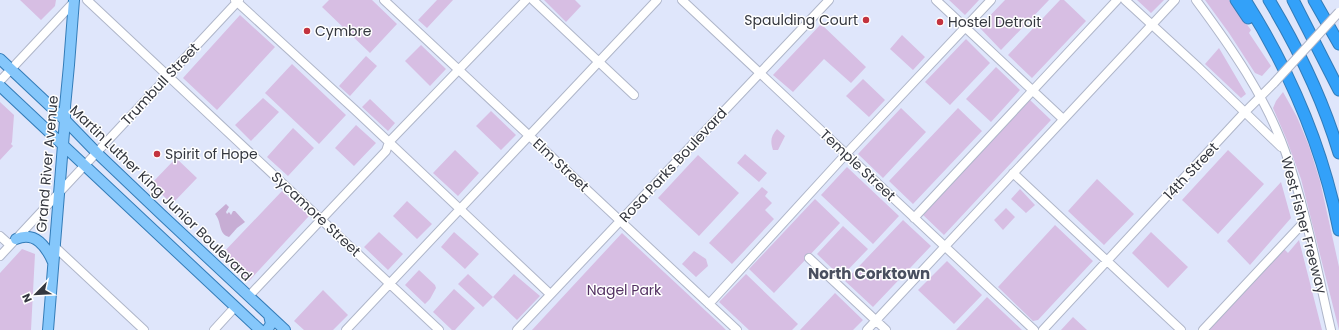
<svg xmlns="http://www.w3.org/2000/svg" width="1339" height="330" font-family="Poppins,sans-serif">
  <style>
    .green { fill: #d7bee3 }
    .forest { fill: #c7add4 }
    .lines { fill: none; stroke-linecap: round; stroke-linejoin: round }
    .minor-casing { stroke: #afb6c9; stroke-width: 10 }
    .major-casing { stroke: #337cb8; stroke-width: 12 }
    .highway-casing { stroke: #337cb8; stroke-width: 13 }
    .minor { stroke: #fff; stroke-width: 8 }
    .major { stroke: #85c7fb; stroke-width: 10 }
    .highway { stroke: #33a1f9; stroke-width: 11 }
    .minor-bridge-casing { stroke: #afb6c9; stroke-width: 10; stroke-linecap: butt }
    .minor-bridge { stroke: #fff; stroke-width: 8 }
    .poi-dot { fill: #c3333e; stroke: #fff; stroke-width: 1.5 }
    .labels { text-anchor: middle; stroke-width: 3; stroke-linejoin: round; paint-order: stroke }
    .poi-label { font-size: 14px; fill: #34373f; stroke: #fff; text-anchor: start }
    .street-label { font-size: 14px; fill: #34373f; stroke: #fff }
    .park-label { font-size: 14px; fill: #533162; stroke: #fff }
    .neighbourhood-label { font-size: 15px; font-weight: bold; fill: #494f5f; stroke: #fff }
  </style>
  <rect width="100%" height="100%" fill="#dfe6fb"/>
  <path class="green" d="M20,0H56L55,6L41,20Z
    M329,0H372L397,24L370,53L322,7Z
    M437,0H453L427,28L418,20Z
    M544,0H575L581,6L566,22Z
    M949,0H979L965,15Z
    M1005,0H1049L1001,50L979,27Z
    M1060,0H1064L1086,21L1032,78L1008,55Z
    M1137,0H1164L1151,13Z
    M1205,0H1229L1251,30L1249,33L1271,66L1262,76L1255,73L1229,33Z
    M240,15L275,47L217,110L183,78Z
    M821,24L866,67L851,83L824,59L793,92L773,75Z
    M902,35L925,57L913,70L890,49Z
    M966,39L990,63L950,105L925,82Z
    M421,45L446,69L430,86L405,61Z
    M1219,48L1246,94L1241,98L1205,64Z
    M366,56L377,66L350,96L339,86Z
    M292,64L346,115L319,144L265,93Z
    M996,67L1020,90L991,122L966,99Z
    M863,79L885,100L869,117L846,96Z
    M1283,92L1297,117L1309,146L1320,181L1328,217L1339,267V330L1301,179L1286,138L1273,108L1276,101Z
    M263,98L279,112L251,141L235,125Z
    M370,99L395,123L388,131L362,107Z
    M1030,100L1051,120L944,235L922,214Z
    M0,102L14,115L12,142L11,144L13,146L0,160Z
    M901,108L926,132L883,178L858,154Z
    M958,108L982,131L913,204L889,181Z
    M491,111L516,135L501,150L476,126Z
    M356,125L376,143L354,166L335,148Z
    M293,128L314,148L288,176L267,157Z
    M777,129L785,136L778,150H773C770,141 771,136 777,129Z
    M455,150L479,173L458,196L433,173Z
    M1228,150L1264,184L1218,234L1182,200Z
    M745,154L767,173L759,182L737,163Z
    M698,155L739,193L699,236L658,198Z
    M176,158L197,178L172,204L151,184Z
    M847,167L899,216L873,244L821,195Z
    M1097,179L1134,214L1104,245L1068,211Z
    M1281,182L1291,218L1250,265L1227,241Z
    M762,187L768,192L765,196L772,203L765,210L774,219L732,264L709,243Z
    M1020,189L1035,205L1026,213L1011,199Z
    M282,191L309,216L249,281L221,255Z
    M815,199L840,223L774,293L749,269Z
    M407,201L432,224L417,239L393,216Z
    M1006,208L1015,217L1003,230L994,220Z
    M903,220L931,246L873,307L845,281Z
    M1055,225L1093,261L1038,320L1033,321L998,287Z
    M843,226L868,249L841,277L817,254Z
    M379,232L403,254L388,270L364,247Z
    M454,232L479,254L465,269L441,247Z
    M1151,232L1188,267L1168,288L1132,253Z
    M622,233L722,326L726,330H532Z
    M1299,240L1322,330H1209L1284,249L1288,253Z
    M22,249L35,254L31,330H0V273Z
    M694,251L706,259L708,266L696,277L682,264Z
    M947,261L982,295L954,324L918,290Z
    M419,270L435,285L436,288L430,299L425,304L405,285Z
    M468,274L493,297L514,274L540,296L517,320L493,297L483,307L458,284Z
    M746,274L798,324L792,330H749L719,302Z
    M454,289L475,308L455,330H452L433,312Z
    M323,290L348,315L333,330H304L294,321Z
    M835,293L863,320L853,330H800Z
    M987,297L1022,330H956Z
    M1073,317L1087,330H1061Z"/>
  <path class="forest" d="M226,204L229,207L226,212L227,214L229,212L231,215L233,211H235L245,222L237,228L229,237C218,234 222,222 215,214Z"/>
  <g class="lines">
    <g class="minor-casing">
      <path id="minor" d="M87,0L439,330
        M235,0L355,110L550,294
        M384,0L737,330
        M533,0L634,95
        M682,0L1034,330
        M936,0L1063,119
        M1125,0L1198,67L1281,147
        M1196,0C1231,47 1265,96 1285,151C1306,209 1317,270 1331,330
        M0,81L73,3
        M1013,173L1181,330
        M914,218L1117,0
        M0,236L10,245
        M54,246L144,330
        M0,256L239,0
        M809,258L886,330
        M249,296L386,151L389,142L526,0
        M709,304L846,154L991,0
        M214,330L235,307
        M346,330L657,0
        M517,330L829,0
        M867,330L1175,0
        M1043,330L1244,113L1274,83
        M1203,330L1305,221"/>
    </g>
    <g class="major-casing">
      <path id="major" d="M0,59L65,120L97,153L161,214L285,330
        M0,86L260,330
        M16,239C35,231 46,246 53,262
        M48,330L65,120V107L69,65L74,0
        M267,330L271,324L269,315"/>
    </g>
    <g class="highway-casing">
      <path id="highway" d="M1236,0L1248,18
        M1245,0C1290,71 1323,148 1339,230
        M1269,0C1298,48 1323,100 1339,153
        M1293,0L1339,90
        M1314,0L1339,44"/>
    </g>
    <use href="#minor" class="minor"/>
    <use href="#major" class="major"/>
    <use href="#highway" class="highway"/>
    <g class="minor-bridge-casing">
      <path id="minor-bridge" d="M1274,83L1339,12"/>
    </g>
    <use href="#minor-bridge" class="minor-bridge"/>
  </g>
  <g class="poi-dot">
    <circle cx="866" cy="20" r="4"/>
    <circle cx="940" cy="22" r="4"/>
    <circle cx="307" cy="31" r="4"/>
    <circle cx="157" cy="154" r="4"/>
  </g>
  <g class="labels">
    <g class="poi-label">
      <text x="858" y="25" text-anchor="end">Spaulding Court</text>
      <text x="948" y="27">Hostel Detroit</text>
      <text x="315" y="36">Cymbre</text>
      <text x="165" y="159">Spirit of Hope</text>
    </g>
    <g class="street-label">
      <text transform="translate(160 84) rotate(-47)" y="5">Trumbull Street</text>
      <text transform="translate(47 164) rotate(-85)" y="5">Grand River Avenue</text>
      <text transform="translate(561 165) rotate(43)" y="5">Elm Street</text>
      <text transform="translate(673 165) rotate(-47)" y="5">Rosa Parks Boulevard</text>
      <text transform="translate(858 165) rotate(43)" y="5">Temple Street</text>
      <text transform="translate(1191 171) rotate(-47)" y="5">14th Street</text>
      <text transform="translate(161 193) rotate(44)" y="5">Martin Luther King Junior Boulevard</text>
      <text transform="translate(316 214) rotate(43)" y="5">Sycamore Street</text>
      <text transform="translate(1304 225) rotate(75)" y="5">West Fisher Freeway</text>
    </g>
    <g class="park-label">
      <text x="624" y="295">Nagel Park</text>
    </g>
    <g class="neighbourhood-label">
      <text x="869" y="279">North Corktown</text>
    </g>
  </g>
  <g transform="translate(36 294) rotate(246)" stroke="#ffffff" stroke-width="3" paint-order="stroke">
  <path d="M0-3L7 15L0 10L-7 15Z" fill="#34373f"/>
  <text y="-6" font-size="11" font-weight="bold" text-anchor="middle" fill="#34373f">N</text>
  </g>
</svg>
